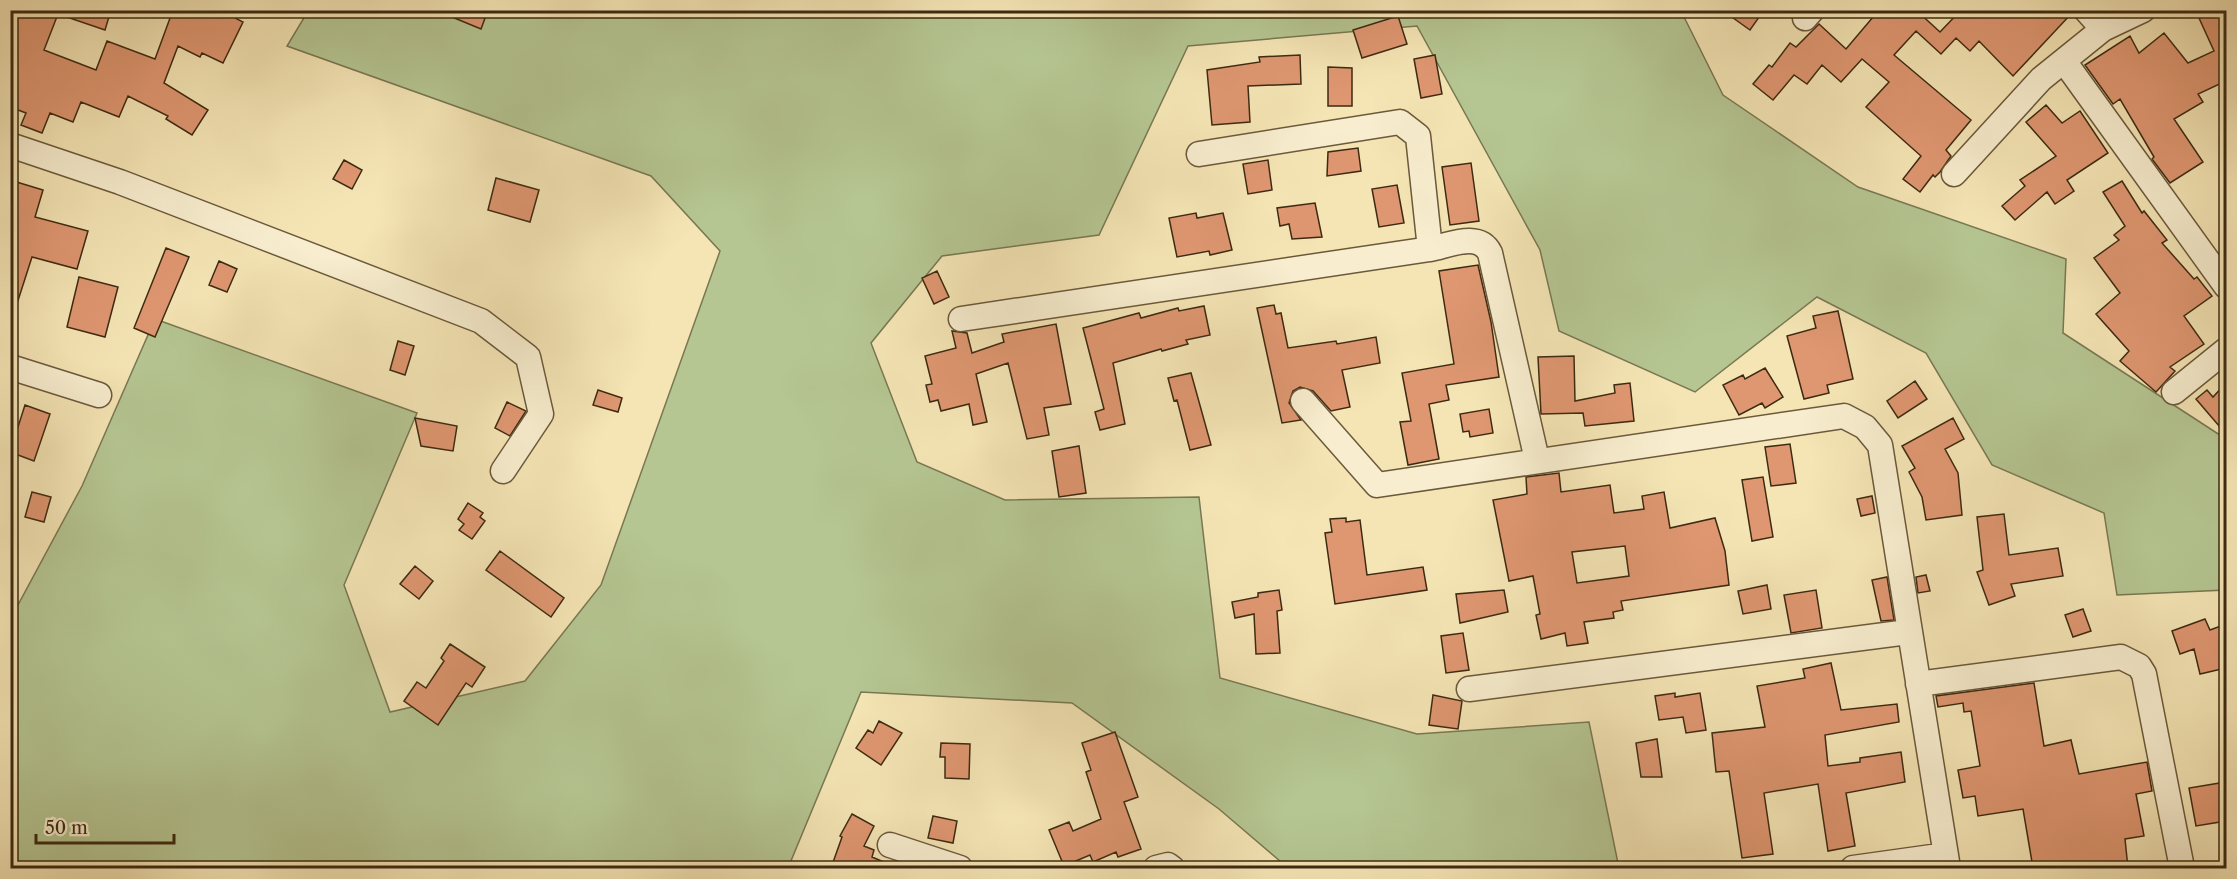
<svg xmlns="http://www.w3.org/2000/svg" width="2237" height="879" font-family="'Libre Caslon Text',serif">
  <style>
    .green { fill: #b5c692; stroke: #797852; stroke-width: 1.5 }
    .building { fill: #df9771; stroke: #3d2a12; stroke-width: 1.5; fill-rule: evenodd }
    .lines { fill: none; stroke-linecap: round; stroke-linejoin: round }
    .minor-casing { stroke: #6b593b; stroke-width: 27 }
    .minor { stroke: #f8eecf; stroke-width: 24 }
  </style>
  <rect width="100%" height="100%" fill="#f5e5b5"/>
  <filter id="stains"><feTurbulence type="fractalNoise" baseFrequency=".00333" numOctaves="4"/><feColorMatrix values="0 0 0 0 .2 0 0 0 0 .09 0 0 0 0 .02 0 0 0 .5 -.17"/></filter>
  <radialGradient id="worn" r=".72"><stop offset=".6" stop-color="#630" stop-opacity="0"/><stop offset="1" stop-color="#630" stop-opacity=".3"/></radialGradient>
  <path class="green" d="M308,11H1681L1723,95L1858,187L2066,259L2063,333L2226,439V590L2117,595L2104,513L1992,465L1926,353L1817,297L1695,392L1559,331L1540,250L1417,26L1188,46L1099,235L942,256L871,343L917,462L1005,500L1199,497L1220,678L1417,734L1589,722L1619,868H1288L1219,809L1072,703L861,692L788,868H11V618L82,486L155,319L417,413L344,585L390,712L525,681L601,585L720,251L651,176L287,46Z"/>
  <path class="building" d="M13,10H111L105,30L58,14L44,50L96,70L107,41L155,59L173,10H220L243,22L223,63L202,53L200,57L178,46L164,83L208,110L192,135L166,119L168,116L128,96L119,117L81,102L73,122L50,113L42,133L21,125L26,113L10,107V16Z
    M435,10H488L481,29Z
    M1722,10H1764L1750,30Z
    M1879,10H1916L1940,32L1961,10H2072V13L2013,76L1979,41L1970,51L1956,38L1941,54L1916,31L1894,55L1971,120L1946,150L1951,156L1940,172L1935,177L1933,175L1920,192L1903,179L1921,156L1866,107L1889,82L1862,59L1841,82L1822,65L1807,84L1794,75L1773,100L1753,84L1769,65L1772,67L1790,43L1796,47L1819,24L1846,49Z
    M2216,10H2226V81L2198,94L2203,102L2174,119L2203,162L2170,183L2152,159L2154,157L2120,99L2113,104L2085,65L2130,36L2139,53L2164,33L2188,63L2214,51L2199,18Z
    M1398,16L1407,44L1362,58L1353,30Z
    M1300,55L1301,84L1248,86L1250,122L1212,125L1207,70L1260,62L1259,57Z
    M1435,55L1442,94L1421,98L1414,59Z
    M1328,67L1352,68V106H1328Z
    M2046,105L2062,123L2080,111L2108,153L2067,180L2074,191L2055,204L2047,192L2015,220L2002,206L2025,186L2020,180L2056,156L2026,122Z
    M1358,148L1361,171L1327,176L1328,152Z
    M344,160L362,170L352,189L333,179Z
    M1268,160L1272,190L1248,194L1243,164Z
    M1471,163L1479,221L1450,225L1442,167Z
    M496,178L539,190L530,222L488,210Z
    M10,180L43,190L35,217L88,231L77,269L32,257L14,313H10Z
    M2122,181L2142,213L2144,211L2167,240L2162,243L2194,279L2197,277L2212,296L2184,316L2204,344L2170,367L2175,371L2156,392L2120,361L2129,351L2096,314L2120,293L2094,258L2119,240L2114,235L2125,226L2103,192Z
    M1397,185L1404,223L1379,227L1372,189Z
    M1315,203L1322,237L1292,239L1289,224L1280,226L1277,208Z
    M1196,213L1197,218L1223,213L1232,250L1210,255L1209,251L1177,257L1169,218Z
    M166,248L189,257L155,337L134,328Z
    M219,261L237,269L227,292L209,285Z
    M1478,265L1491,322L1499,377L1446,385L1449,400L1429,404L1439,459L1408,465L1400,422L1411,421L1402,373L1454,364L1439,271Z
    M937,271L949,297L934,304L922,278Z
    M79,277L118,287L105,337L67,327Z
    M1274,305L1276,314L1281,313L1288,348L1336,341L1337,344L1376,337L1380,363L1342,370L1350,407L1331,411L1313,391L1300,387L1293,391L1289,403L1301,420L1282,423L1257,308Z
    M1204,306L1210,335L1186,340L1188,344L1162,351L1161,349L1113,363L1125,424L1100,430L1095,412L1104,409L1083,328L1139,313L1141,318L1178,308L1179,311Z
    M1838,311L1853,379L1827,385L1829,393L1804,399L1787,336L1816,328L1813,316Z
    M1056,324L1071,404L1044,408L1049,435L1027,439L1008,363L976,374L987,422L973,425L969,404L941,411L938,400L930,402L926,385L932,384L925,356L956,348L952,331L967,333L972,353L1004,342L1002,334Z
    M398,341L414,346L405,375L390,370Z
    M1574,356L1575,401L1615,393L1614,385L1630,383L1634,421L1585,426L1583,413L1541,414L1538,357Z
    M1765,368L1783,397L1765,408L1762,403L1739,415L1723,385L1743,375L1745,379Z
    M1191,373L1211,445L1190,450L1177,400L1174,401L1168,378Z
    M1915,381L1927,399L1898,418L1887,401Z
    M2226,383V434L2196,399L2207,390L2213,397Z
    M598,390L622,398L618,412L593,405Z
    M507,402L526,411L510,436L495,428Z
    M25,405L50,414L34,461L10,452Z
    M1489,409L1493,433L1470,437L1469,431L1463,432L1460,414Z
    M415,418L457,426L453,451L421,446Z
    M1953,418L1964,439L1945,449L1958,473L1962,515L1926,520L1922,497L1909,472L1915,468L1902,446Z
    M1790,444L1796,483L1771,486L1765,447Z
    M1079,446L1086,493L1059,497L1052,451Z
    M1559,473L1561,492L1610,485L1614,513L1644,509L1642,496L1664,492L1670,528L1715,518L1725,551L1729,585L1621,601L1623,610L1613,612L1614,618L1584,622L1588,643L1567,646L1565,633L1541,639L1536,615L1540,614L1533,576L1509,581L1493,500L1527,494L1526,477ZM1625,546L1629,576L1577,583L1572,552Z
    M1763,477L1773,537L1752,541L1742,480Z
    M32,492L51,497L44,522L25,517Z
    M1872,496L1875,513L1861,516L1857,499Z
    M468,503L483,513L480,517L485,521L472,539L459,530L464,524L458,519Z
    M2004,514L2009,555L2058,548L2063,576L2011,584L2015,596L1989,605L1977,572L1983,570L1977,517Z
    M1346,518V522L1360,520L1367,575L1423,567L1427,590L1335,604L1325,533L1332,532L1330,519Z
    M500,551L564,598L551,617L486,570Z
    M415,566L433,581L419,599L400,584Z
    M1926,575L1930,591L1918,593L1916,577Z
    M1887,577L1894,620L1881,621L1872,580Z
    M1767,585L1771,609L1743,614L1738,591Z
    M1279,590L1282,610L1277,611L1280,653L1256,654L1254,614L1235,618L1232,602L1258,597V593Z
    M1504,590L1508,612L1460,623L1456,594Z
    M1816,590L1822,628L1791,633L1784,595Z
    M2083,609L2091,631L2073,637L2065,615Z
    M2205,619L2210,630L2226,624V668L2200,674L2194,649L2180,654L2172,631Z
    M1463,633L1469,670L1446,673L1441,636Z
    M450,644L485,667L472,687L466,683L438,725L404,701L417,682L426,688L444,661L441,658Z
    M1831,663L1841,710L1897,704L1899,722L1825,735L1828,766L1860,762V758L1901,752L1905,782L1846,793L1855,846L1828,851L1818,784L1764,793L1773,854L1742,858L1729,771L1716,772L1712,733L1765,727L1757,686L1805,678L1803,669Z
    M2034,683L2044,746L2071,740L2079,774L2147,762L2152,791L2136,794L2144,836L2125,839L2128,868H2033L2023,809L1978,816L1975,796L1963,798L1958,770L1980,766L1971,711L1964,712L1963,703L1938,707L1936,696Z
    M1675,693V697L1700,693L1706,730L1686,733L1683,717L1659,720L1655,696Z
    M1433,695L1462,701L1458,729L1429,725Z
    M879,721L902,733L881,765L856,748L868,730L873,733Z
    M1115,732L1138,797L1124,802L1141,849L1118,857L1116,852L1093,862L1090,855L1064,866L1049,830L1069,822L1073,831L1101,819L1086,772L1091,770L1082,743Z
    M1657,739L1662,777H1641L1636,743Z
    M941,743L970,744L969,779L945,778V757H940Z
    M2226,782V821L2196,826L2189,788Z
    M852,814L874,826L864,846L874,850L872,857L898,868H831L842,837L840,836Z
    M933,816L957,821L953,843L928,838Z"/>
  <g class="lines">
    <g class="minor-casing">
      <path id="minor" d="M2086,10L2103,29
        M1805,18L1812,10
        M2064,61L2226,286
        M10,145L120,182L481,321L528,357L541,414L503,471
        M1199,154L1400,122L1418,136L1430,249
        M1954,174L2041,79L2103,29L2143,10
        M961,319L1430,249C1450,245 1479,231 1490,253L1537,460
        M10,367L99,395
        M2174,392L2226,350
        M1303,401L1377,485L1844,416L1865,427L1880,445L1948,868
        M1918,684L2121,657L2139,666L2144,674L2182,868
        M1469,689L1908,632
        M890,845L960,868
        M1156,868L1168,865L1172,868
        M1853,868L1946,855"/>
    </g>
    <use href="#minor" class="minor"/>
  </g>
  <rect width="2237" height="879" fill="none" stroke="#f5e5b5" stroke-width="36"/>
  <rect x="12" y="12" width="2213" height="855" fill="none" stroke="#3d2a12" stroke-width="3"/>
  <rect x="18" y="18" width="2201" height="843" fill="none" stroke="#3d2a12" stroke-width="1.5"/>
  <path d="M36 834v9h138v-9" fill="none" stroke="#3d2a12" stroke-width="3"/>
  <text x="45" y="834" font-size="18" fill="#3d2a12" stroke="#f8eecf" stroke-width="4.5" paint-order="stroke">50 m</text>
  <rect width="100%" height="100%" filter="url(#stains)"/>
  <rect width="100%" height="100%" fill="url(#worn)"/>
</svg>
